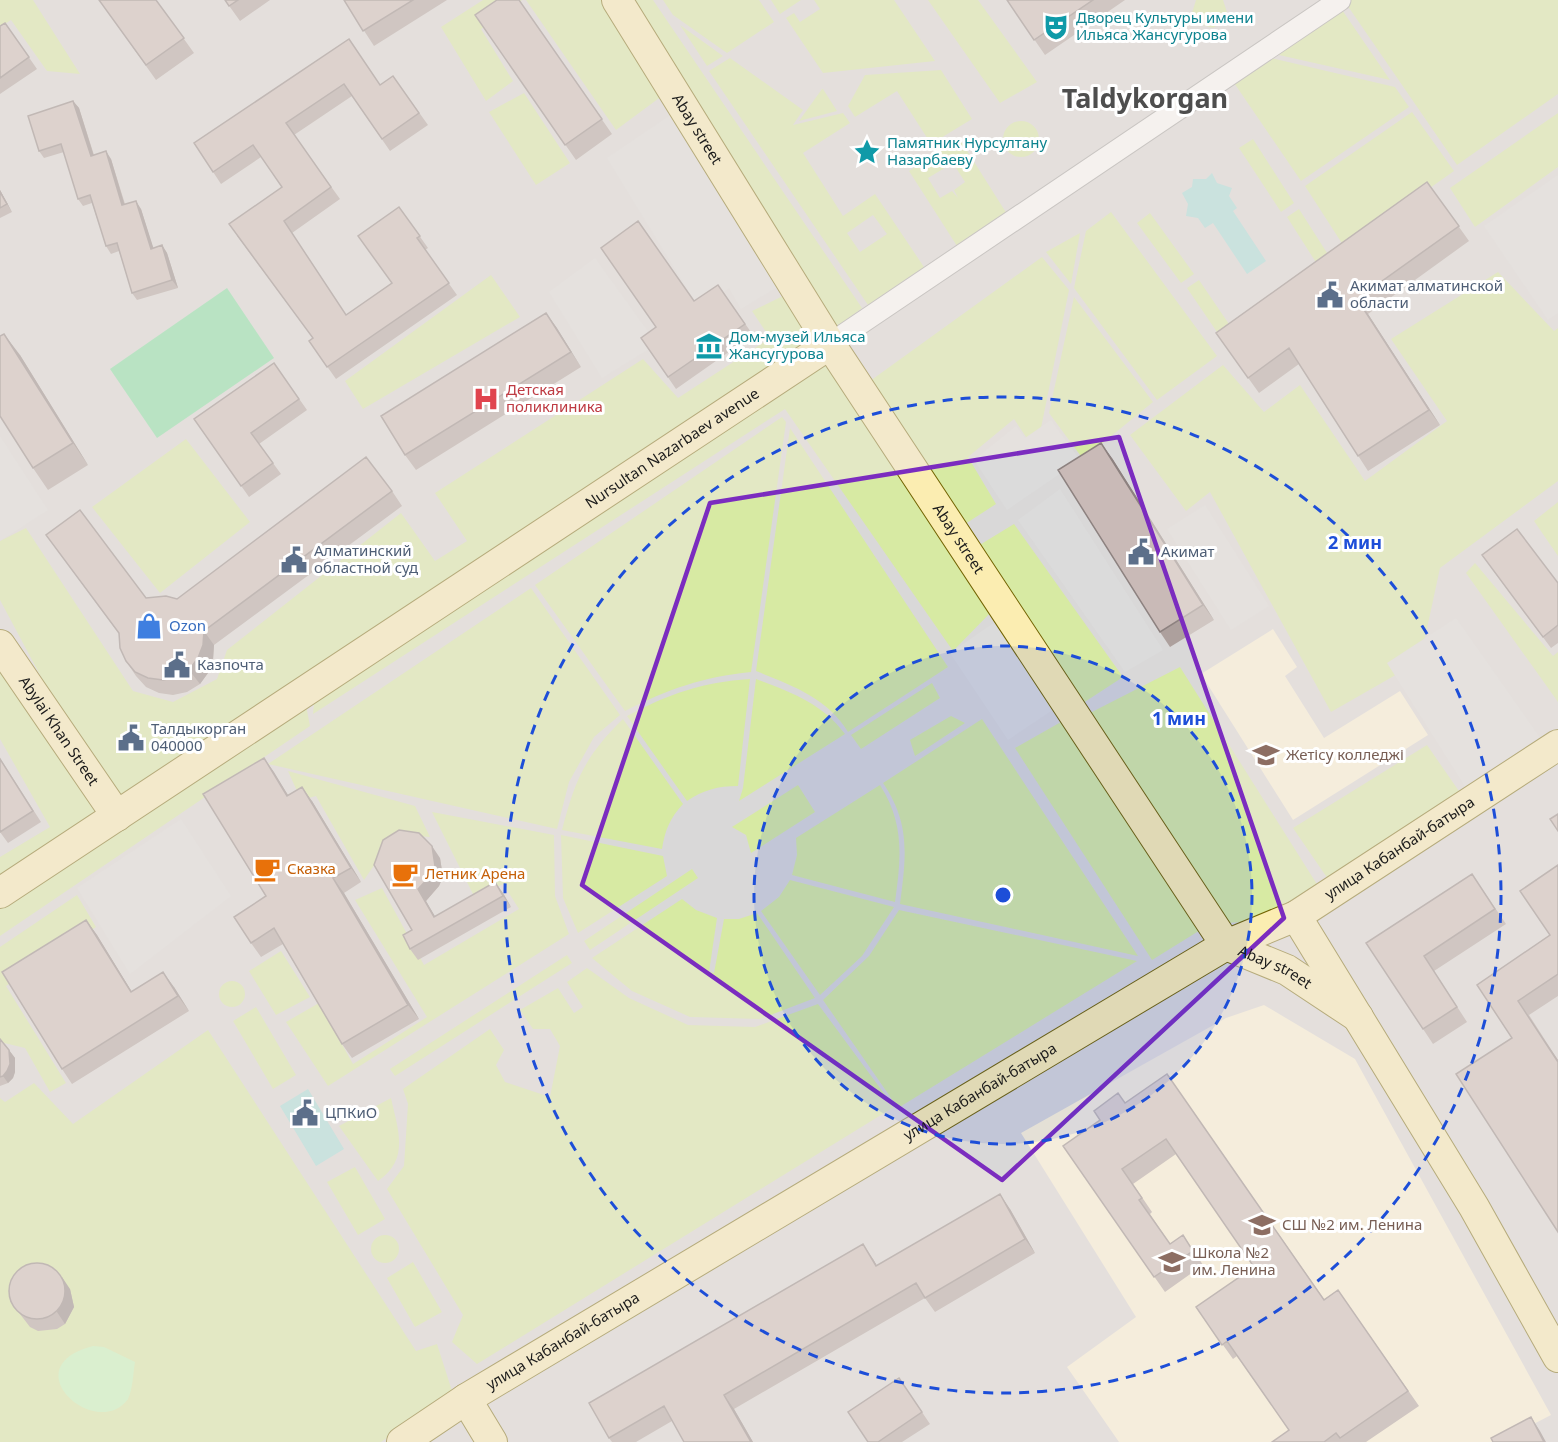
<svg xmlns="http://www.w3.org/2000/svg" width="1558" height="1442" font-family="'Noto Sans',sans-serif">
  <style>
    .residential { fill: #d9d8d8 }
    .education { fill: #fff5d7 }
    .grass { fill: #d7eaa3; fill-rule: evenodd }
    .park { fill: #c4fbba }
    .pitch { fill: #7be0a0 }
    .parking { fill: #dbdbdb }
    .water { fill: #9fdddc }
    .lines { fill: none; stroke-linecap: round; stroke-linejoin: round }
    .street-casing { stroke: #9f9f9f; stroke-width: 23 }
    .secondary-casing { stroke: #736402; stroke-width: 32 }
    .street { stroke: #fff; stroke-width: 21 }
    .secondary { stroke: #fbedb1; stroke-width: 30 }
    .wall { fill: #ada09d }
    .shaded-wall { fill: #8d8280 }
    .building { fill: #c9bab7; stroke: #8d8280; stroke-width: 1.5 }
    .marked { fill: none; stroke: #7b2cbf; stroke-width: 4.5; stroke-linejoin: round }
    .ring { fill: none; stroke: #1d4ed8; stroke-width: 3; stroke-dasharray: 10 8 }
    .labels { text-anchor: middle; stroke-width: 6; stroke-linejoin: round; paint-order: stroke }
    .culture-label { font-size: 15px; fill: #0d838f; stroke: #fff; text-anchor: start }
    .street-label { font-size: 15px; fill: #1b1b1b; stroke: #fff }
    .service-label { font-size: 15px; fill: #4e5e75; stroke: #fff; text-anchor: start }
    .health-label { font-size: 15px; fill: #be3a42; stroke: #fff; text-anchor: start }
    .shop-label { font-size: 15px; fill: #366cbe; stroke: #fff; text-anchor: start }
    .education-label { font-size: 15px; fill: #785e54; stroke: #fff; text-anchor: start }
    .food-label { font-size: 15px; fill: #c56008; stroke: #fff; text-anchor: start }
    .town-label { font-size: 27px; font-weight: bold; fill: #4e4e4e; stroke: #fff }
    .centre { fill: #1d4ed8; stroke: #fff; stroke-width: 3 }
    .ring-label { font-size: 18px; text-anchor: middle; font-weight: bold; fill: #1d4ed8; stroke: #fff; stroke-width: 6; stroke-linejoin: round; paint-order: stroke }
  </style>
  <rect width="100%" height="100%" fill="#ede6e0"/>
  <path class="residential" d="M0,0H1558V1442H0Z"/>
  <path class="education" d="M1273,629L1297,667L1285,676L1324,738L1400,691L1428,735L1293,820L1201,674Z
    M1264,1005L1355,1059L1551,1415L1499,1442H1119L1067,1367L1136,1317L1021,1133L1226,1018Z"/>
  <path class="grass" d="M0,0H33L80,74L47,71L11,20L0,27Z
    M483,0H522L481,29L513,81L486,101L441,27Z
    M526,0H608L666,93L616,130Z
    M626,0H653L862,308L831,332Z
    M663,0H759L774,22L727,53L673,15Z
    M771,0H801L780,14Z
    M814,0H894L935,61L823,73L786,18L794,13L800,22L820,9Z
    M928,0H978L1037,82L1000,103Z
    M1196,0H1223L1227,12L1222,22L1213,28L1196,23L1192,13Z
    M1348,0H1558V94L1457,165L1345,2Z
    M1338,4L1390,80L1266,52Z
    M680,25L723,56L707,66Z
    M1258,55L1395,87L1409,107L1301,181L1230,77Z
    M730,58L803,110L793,125L843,113L850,123L803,153L843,216L875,194L924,267L868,305L709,71ZM873,215L887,234L860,252L847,233Z
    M941,70L972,119L931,144L897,91L855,117L848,106L865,75Z
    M823,89L837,111L799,121L822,89Z
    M524,93L570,163L536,185L489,112Z
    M1412,112L1454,171L1345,248L1305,186Z
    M1558,113V167L1475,227L1450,188Z
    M1003 139a18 18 0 1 1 36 0a18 18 0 1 1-36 0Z
    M959,138L1007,214L957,246L909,171ZM953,163L965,182L954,190L958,198L952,191L940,198L928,178Z
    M1253,139L1294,203L1281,212L1239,148Z
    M1299,209L1329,256L1317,264L1287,217Z
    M1111,212L1217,356L1157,400L1074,288L1086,231Z
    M1150,213L1194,274L1181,283L1137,223Z
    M1080,233L1071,284L1046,252Z
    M1042,257L1069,290L1040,433L1028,440L1014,419L968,457L996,504L962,526L870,381Z
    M1498,272L1554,331L1558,328V481L1440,568L1420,661L1331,712L1210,492L1186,511L1130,435L1223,365L1264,412L1300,385L1365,481L1447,421L1391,339Z
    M491,275L520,317L363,409L345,381Z
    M1199,280L1231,327L1219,335L1187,288Z
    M789,293L815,338L109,804L0,600V541L26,528L133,691L173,702L217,679L227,650L401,513L435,561L467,541L435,493L643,359L678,398L770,338L752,311Z
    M1074,297L1153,402L1083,459L1049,413Z
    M830,358L995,608L953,651L785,409L313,714L315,693Z
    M782,417L786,422L751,672C703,677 668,689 625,711L535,585Z
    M790,428L948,667L848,732C828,698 791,685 756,671Z
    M186,439L250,522L160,593L92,507Z
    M1558,502V556L1534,521Z
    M1014,524L1123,677L1077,707L973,549Z
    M1475,563L1553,656L1558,652V702L1466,573Z
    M531,588L620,715L594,737L569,782L557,829L268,764Z
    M0,658L106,814L0,883V857L50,827L0,739Z
    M1180,667L1320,889L1246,922L1222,923L1088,714Z
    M750,679L738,786C718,786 703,790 687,801L627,716C669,694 702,682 750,679Z
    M756,679C790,692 822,703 845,734L739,801L743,788Z
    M932,683L940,698L861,749L851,735Z
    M305,700L310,726L0,936V901Z
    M951,716L965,723L915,756L910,740Z
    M1068,718L1202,929L1152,960L1015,748Z
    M623,719L683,804C670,818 665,830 662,849L562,830C575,780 585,756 623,719Z
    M982,719L1138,956L900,904C906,857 911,824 883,783Z
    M1427,745L1461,794L1330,882L1293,828Z
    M288,771L415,806L430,837L402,835L386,848L364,880L316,796L301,800Z
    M798,785L815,812L751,853L746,835L732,827Z
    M880,785C905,824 901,859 895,902L792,875L797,855L796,838Z
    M432,812L554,835L555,896L569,934L328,1086L286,1022L319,1003L353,1064L427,1017L355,900L382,888L424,965L519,909L503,884L475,898Z
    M561,835L663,856L667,876L578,933L563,898Z
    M692,869L698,878L590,950L584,941Z
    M790,880L894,907L862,956L820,995L761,911L779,897Z
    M77,895L96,927L6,986L66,1083L50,1092L25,1048L0,1042V947Z
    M682,899L696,910L717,918L709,972L714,973L724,919H739L757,913L815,998L760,1019L690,1017L632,991L592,958Z
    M899,910L1137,961L898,1108L823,1000L869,956Z
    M281,951L310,997L276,1015L249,971Z
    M567,955L572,963L395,1076L390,1069Z
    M587,968L629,998L688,1025L755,1027L818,1004L894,1107L477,1364L452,1342L463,1315L387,1189L404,1166L408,1104L403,1089L490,1029L504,1050L496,1065L505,1082L550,1097L560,1046L550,1029H533L520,1010L558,988L574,1013L583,1007L567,982Z
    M219 994a13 13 0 1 1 26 0a13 13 0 1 1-26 0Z
    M256,1007L296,1075L273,1089L233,1021Z
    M208,1030L416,1351L437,1344L453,1394L381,1442H0V1098L5,1102L34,1083L73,1124Z
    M391,1098C398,1130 410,1159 378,1181L339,1126Z
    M355,1167L385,1219L358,1235L327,1182Z
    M371 1249a14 14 0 1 1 28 0a14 14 0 1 1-28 0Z
    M413,1262L442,1312L415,1327L387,1278Z"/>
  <path class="park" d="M93,1346L104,1347L135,1362C133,1374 133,1388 128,1399C97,1442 11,1367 93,1346Z"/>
  <path class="pitch" d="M227,288L274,358L157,438L110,369Z"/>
  <path class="parking" d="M672,114L779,286L741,309L729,288L700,310L607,158Z
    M1558,175V313L1548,320L1484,226Z
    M595,258L657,344L602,378L549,292Z
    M1051,420L1080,460L1007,510L974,460L1016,426L1025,438Z
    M0,436L48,510L0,541Z
    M1060,489L1163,650L1125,672L1018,520Z
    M1205,505L1269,606L1231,630L1167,529Z
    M1001,618L1060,705L1008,740L950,653Z
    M1456,618L1543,742L1468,791L1387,663Z
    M181,819L231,896L130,974L77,888Z"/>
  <path class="water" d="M1212,173L1217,183L1232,188L1229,196L1237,208L1233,211L1266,261L1247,274L1213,223L1205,228L1198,218L1186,216L1188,204L1182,193L1192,187L1193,179H1206Z
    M308,1089L344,1149L316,1166L280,1106Z"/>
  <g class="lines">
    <g class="street-casing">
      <path id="street" d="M830,344L1340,0"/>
    </g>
    <g class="secondary-casing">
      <g id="secondary">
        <path id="s1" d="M617,0L830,344L1226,945L1287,970L1358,1017"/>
        <path id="s2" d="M0,645L117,816"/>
        <path id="s3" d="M0,893L830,344"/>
        <path d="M1296,916L1474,1207L1558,1357"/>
        <path d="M466,1399L492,1442"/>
        <path id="s4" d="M402,1442L466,1399L1226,945L1296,916L1558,745"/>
      </g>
    </g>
    <use href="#street" class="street"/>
    <use href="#secondary" class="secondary"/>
  </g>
  <path class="wall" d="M99,0H156L194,53L156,80Z
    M225,0H270L240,21Z
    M344,0H447L374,46Z
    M519,0L612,134L576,160L475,15Z
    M1007,0H1125L1045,55Z
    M5,23L37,69L0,94V26Z
    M349,39L380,85L393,76L428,125L390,151L352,96L294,135L340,199L292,233L346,315L392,283L399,207L428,248L425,250L457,295L336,379L309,341L313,338L237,236L282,187L261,157L221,184L194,143Z
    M73,101L79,108L94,155L111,159L125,204L141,209L153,248L162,245L167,253L178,288L137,300L132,293L119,251L111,254L106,246L92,203L83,206L78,199L64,152L44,158L39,151Z
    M1427,182L1469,241L1368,314L1440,425L1368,471L1299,364L1259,393L1216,333Z
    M0,190L12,212L0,218Z
    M718,285L753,335L676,389L641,338Z
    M546,313L581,367L416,470L405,455Z
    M20,355L88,465L48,490L33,468Z
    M274,363L307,410L259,444L281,474L249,497L194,419Z
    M1112,458L1214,620L1170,647L1160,632Z
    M392,491L402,506L214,645L213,660L208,673L200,684L187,692L173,695L159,693L146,687L136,676L126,661L119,634L46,535L146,598L177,599Z
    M1490,566L1558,583V643L1551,648Z
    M0,758L41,822L8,843L0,832Z
    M264,758L288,795L312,801L361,882L344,893L419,1019L352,1058L342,1044L283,944L261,957L251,943L266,896Z
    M440,858L443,877L439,886L426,901L435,917L503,893L511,907L418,960L410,949L412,930Z
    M1558,865V996L1529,1015L1558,1060V1232L1512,1038L1477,985L1550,935Z
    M1472,874L1506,924L1434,971L1467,1022L1433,1044L1366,943Z
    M86,920L97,935L132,992L174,987L189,1011L72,1084L62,1069Z
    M0,1039L15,1058V1072L13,1078L8,1083L0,1086Z
    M1167,1074L1324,1299L1338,1290L1419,1406L1366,1442H1272L1289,1430L1237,1356L1233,1359L1196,1307L1254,1267L1176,1154L1133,1184L1152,1212L1150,1214L1170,1244L1183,1235L1203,1265L1165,1292L1063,1146Z
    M1010,1209L1035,1253L935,1312L925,1298L734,1409L753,1442H684L672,1421L636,1442H612L609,1438L873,1259L877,1266Z
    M70,1289L74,1307L65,1324L57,1329L38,1331L30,1327L10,1301Z
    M899,1378L930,1424L902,1442H868Z"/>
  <path class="shaded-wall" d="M73,101L79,108L96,163L91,156Z
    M106,151L111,159L127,213L122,205Z
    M0,190L12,212L7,204L0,192Z
    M136,201L141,209L156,256L151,249Z
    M162,245L167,253L178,288L172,280Z
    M1357,299L1368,314L1440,425L1429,410Z
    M546,313L557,328L581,367L571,352Z
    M4,334L20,355L88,465L73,443Z
    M1101,443L1112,458L1214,620L1203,605Z
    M204,631L214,645L213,660L208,673L200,684L189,670Z
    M264,758L274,772L297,810L287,796Z
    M302,787L312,801L361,882L351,868Z
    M432,846L440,858L443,877L439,886L426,901L442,928L434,917L418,889Z
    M333,878L344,893L419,1019L408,1005Z
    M495,882L503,893L511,907L503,896Z
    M86,920L97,935L141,1007L131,992Z
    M163,972L174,987L189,1011L178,996Z
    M1518,1001L1558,1060V1062Z
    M9,1050L15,1058V1072L13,1078L8,1083L3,1076Z
    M1000,1194L1010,1209L1035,1253L1025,1239Z
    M863,1244L873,1259L886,1281L876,1266Z
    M62,1277L70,1289L74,1307L65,1324L57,1312Z
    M724,1395L734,1409L753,1442H751Z
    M1531,1417L1540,1431L1546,1442H1544Z"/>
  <path class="building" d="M99,0H156L184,38L146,65Z
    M225,0H238L229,6Z
    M344,0H413L363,31Z
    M497,0H519L602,119L565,145L475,15Z
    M1007,0H1093L1034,40Z
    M5,23L29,57L0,78V26Z
    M349,39L380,85L393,76L419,113L382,139L344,84L286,123L331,187L284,221L346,315L392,283L358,236L399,207L420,236L417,238L449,283L327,367L309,341L313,338L229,224L282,187L253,145L213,172L194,143Z
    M73,101L91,156L106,151L122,205L136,201L151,249L162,245L172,280L132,293L117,243L106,246L90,195L78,199L61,144L39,151L28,116Z
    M1427,182L1459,226L1357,299L1429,410L1358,456L1289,348L1248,378L1216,333Z
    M0,192L7,204L0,208Z
    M638,221L694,301L718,285L745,324L668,377L641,338L656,327L601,248Z
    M546,313L571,352L405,455L381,416Z
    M4,334L73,443L33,468L0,416V336Z
    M274,363L299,399L251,433L273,463L241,486L194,419Z
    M1101,443L1203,605L1160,632L1058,470Z
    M366,457L392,491L204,631L203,645L198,658L189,670L177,677L163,680L148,678L135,672L126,661L120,648L119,633L46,535L80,510L146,598L166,596L177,599Z
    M1517,529L1558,583V625L1543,637L1482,555Z
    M264,758L287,796L302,787L351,868L333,878L408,1005L342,1044L274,928L251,943L234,917L266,896L203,794Z
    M0,759L33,811L0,832Z
    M1558,814V831L1550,819Z
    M399,830L419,833L432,846L435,866L431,875L418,889L434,917L495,882L503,896L410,949L403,935L412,930L374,865L383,840Z
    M1558,865V974L1518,1001L1558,1062V1232L1456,1074L1512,1038L1477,985L1550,935L1520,891Z
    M1472,874L1495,909L1424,956L1457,1007L1423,1029L1366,943Z
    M86,920L131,992L163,972L178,996L62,1069L2,972Z
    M0,1039L9,1050L10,1064L7,1071L3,1076L0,1077Z
    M1167,1074L1324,1300L1338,1290L1408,1391L1340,1438L1336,1433L1324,1442H1272L1289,1430L1227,1341L1222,1345L1196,1307L1254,1267L1166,1139L1122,1169L1142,1198L1139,1200L1170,1244L1183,1235L1193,1251L1154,1277L1063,1146L1100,1120L1094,1111L1118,1093L1125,1103Z
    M1000,1194L1025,1239L925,1298L916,1283L724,1395L751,1442H684L664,1406L609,1438L589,1403L863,1244L876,1266Z
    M9 1291a28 28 0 1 1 56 0a28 28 0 1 1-56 0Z
    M899,1378L922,1412L878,1442H868L848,1412Z
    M1531,1417L1544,1442H1493L1491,1438Z"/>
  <path d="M0 0H1558V1442H0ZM1119,437L1284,918L1002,1180L582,885L710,503Z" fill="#ede6e0" fill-opacity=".55" fill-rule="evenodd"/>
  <path class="marked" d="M1119,437L1284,918L1002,1180L582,885L710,503Z"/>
  <circle cx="1003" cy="895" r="249" fill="#1d4ed8" fill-opacity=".12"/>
  <g class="ring">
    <circle cx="1003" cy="895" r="249"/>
    <circle cx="1003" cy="895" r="498"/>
  </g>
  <defs>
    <g id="theatre-bare" transform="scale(2.07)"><path d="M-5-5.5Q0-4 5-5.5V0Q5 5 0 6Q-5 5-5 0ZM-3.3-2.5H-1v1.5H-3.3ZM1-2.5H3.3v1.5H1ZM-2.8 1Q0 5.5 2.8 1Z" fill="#0f9aa8" stroke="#fff" stroke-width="2.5" paint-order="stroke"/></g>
    <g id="sight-bare" transform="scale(2.07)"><path d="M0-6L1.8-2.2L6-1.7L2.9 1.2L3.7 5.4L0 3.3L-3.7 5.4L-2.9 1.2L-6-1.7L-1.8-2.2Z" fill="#0f9aa8" stroke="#fff" stroke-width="2.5" paint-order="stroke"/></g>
    <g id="civic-bare" transform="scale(2.07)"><path d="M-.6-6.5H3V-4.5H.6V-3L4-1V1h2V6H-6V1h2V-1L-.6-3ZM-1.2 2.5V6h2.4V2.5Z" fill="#5c6f8a" stroke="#fff" stroke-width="2.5" paint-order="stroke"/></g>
    <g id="museum-bare" transform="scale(2.07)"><path d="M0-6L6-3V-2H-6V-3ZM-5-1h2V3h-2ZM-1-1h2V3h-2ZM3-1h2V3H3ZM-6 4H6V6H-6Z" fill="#0f9aa8" stroke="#fff" stroke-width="2.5" paint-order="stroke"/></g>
    <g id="hospital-bare" transform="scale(2.07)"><path d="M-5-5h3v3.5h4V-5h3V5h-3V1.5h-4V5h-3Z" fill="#e0444e" stroke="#fff" stroke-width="2.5" paint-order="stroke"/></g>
    <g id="shop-bare" transform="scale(2.07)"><path d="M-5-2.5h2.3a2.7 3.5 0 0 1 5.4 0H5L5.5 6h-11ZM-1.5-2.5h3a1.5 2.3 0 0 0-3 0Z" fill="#3f7fe0" stroke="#fff" stroke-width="2.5" paint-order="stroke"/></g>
    <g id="university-bare" transform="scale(2.07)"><path d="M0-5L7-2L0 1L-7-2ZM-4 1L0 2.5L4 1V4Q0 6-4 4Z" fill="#8d6e63" stroke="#fff" stroke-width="2.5" paint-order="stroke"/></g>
    <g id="cafe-bare" transform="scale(2.07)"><path d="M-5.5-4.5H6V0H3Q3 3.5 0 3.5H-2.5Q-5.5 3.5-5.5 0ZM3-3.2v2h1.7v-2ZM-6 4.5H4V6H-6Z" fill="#e8710a" stroke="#fff" stroke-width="2.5" paint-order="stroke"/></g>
    <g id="school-bare" transform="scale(2.07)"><path d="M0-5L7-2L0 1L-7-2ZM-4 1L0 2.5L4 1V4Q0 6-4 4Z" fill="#8d6e63" stroke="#fff" stroke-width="2.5" paint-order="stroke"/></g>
  </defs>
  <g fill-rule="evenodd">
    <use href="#theatre-bare" x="1056" y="27"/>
    <use href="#sight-bare" x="867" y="152"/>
    <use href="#civic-bare" x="1330" y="295"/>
    <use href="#museum-bare" x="709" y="346"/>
    <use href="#hospital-bare" x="486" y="399"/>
    <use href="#civic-bare" x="1141" y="552"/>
    <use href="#civic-bare" x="294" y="560"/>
    <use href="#shop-bare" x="149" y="626"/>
    <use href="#civic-bare" x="177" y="665"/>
    <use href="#civic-bare" x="131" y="738"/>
    <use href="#university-bare" x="1266" y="755"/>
    <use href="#cafe-bare" x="267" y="869"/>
    <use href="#cafe-bare" x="405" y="874"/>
    <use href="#civic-bare" x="305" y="1113"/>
    <use href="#school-bare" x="1262" y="1225"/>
    <use href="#school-bare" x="1172" y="1262"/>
  </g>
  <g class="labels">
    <g class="culture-label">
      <text x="1076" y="23">Дворец Культуры имени<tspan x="1076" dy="17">Ильяса Жансугурова</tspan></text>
      <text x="887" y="148">Памятник Нурсултану<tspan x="887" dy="17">Назарбаеву</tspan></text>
      <text x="729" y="342">Дом-музей Ильяса<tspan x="729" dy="17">Жансугурова</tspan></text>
    </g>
    <g class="street-label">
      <text dy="5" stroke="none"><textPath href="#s1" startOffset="152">Abay street</textPath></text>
      <text dy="5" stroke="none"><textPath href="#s3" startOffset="806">Nursultan Nazarbaev avenue</textPath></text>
      <text dy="5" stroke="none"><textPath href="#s1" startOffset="638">Abay street</textPath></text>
      <text dy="5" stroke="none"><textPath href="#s2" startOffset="104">Abylai Khan Street</textPath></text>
      <text dy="5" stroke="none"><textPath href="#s4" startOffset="1162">улица Кабанбай-батыра</textPath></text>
      <text dy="5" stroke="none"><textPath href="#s1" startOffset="1178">Abay street</textPath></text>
      <text dy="5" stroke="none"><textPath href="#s4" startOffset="676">улица Кабанбай-батыра</textPath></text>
      <text dy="5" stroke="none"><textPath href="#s4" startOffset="190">улица Кабанбай-батыра</textPath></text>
    </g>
    <g class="service-label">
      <text x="1350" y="291">Акимат алматинской<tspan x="1350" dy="17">области</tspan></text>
      <text x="314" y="556">Алматинский<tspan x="314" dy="17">областной суд</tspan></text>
      <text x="1161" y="557">Акимат</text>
      <text x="197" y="670">Казпочта</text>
      <text x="151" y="734">Талдыкорган<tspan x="151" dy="17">040000</tspan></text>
      <text x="325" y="1118">ЦПКиО</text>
    </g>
    <g class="health-label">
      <text x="506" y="395">Детская<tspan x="506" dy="17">поликлиника</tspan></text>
    </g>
    <g class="shop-label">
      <text x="169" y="631">Ozon</text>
    </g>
    <g class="education-label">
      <text x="1286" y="760">Жетісу колледжі</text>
      <text x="1282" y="1230">СШ №2 им. Ленина</text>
      <text x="1192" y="1258">Школа №2<tspan x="1192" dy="17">им. Ленина</tspan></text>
    </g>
    <g class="food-label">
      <text x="287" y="874">Сказка</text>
      <text x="425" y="879">Летник Арена</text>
    </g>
    <g class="town-label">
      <text x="1145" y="108">Taldykorgan</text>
    </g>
  </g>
  <circle cx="1003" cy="895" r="9" class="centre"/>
  <g class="ring-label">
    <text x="1355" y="549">2 мин</text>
    <text x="1179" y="725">1 мин</text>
  </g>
</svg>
